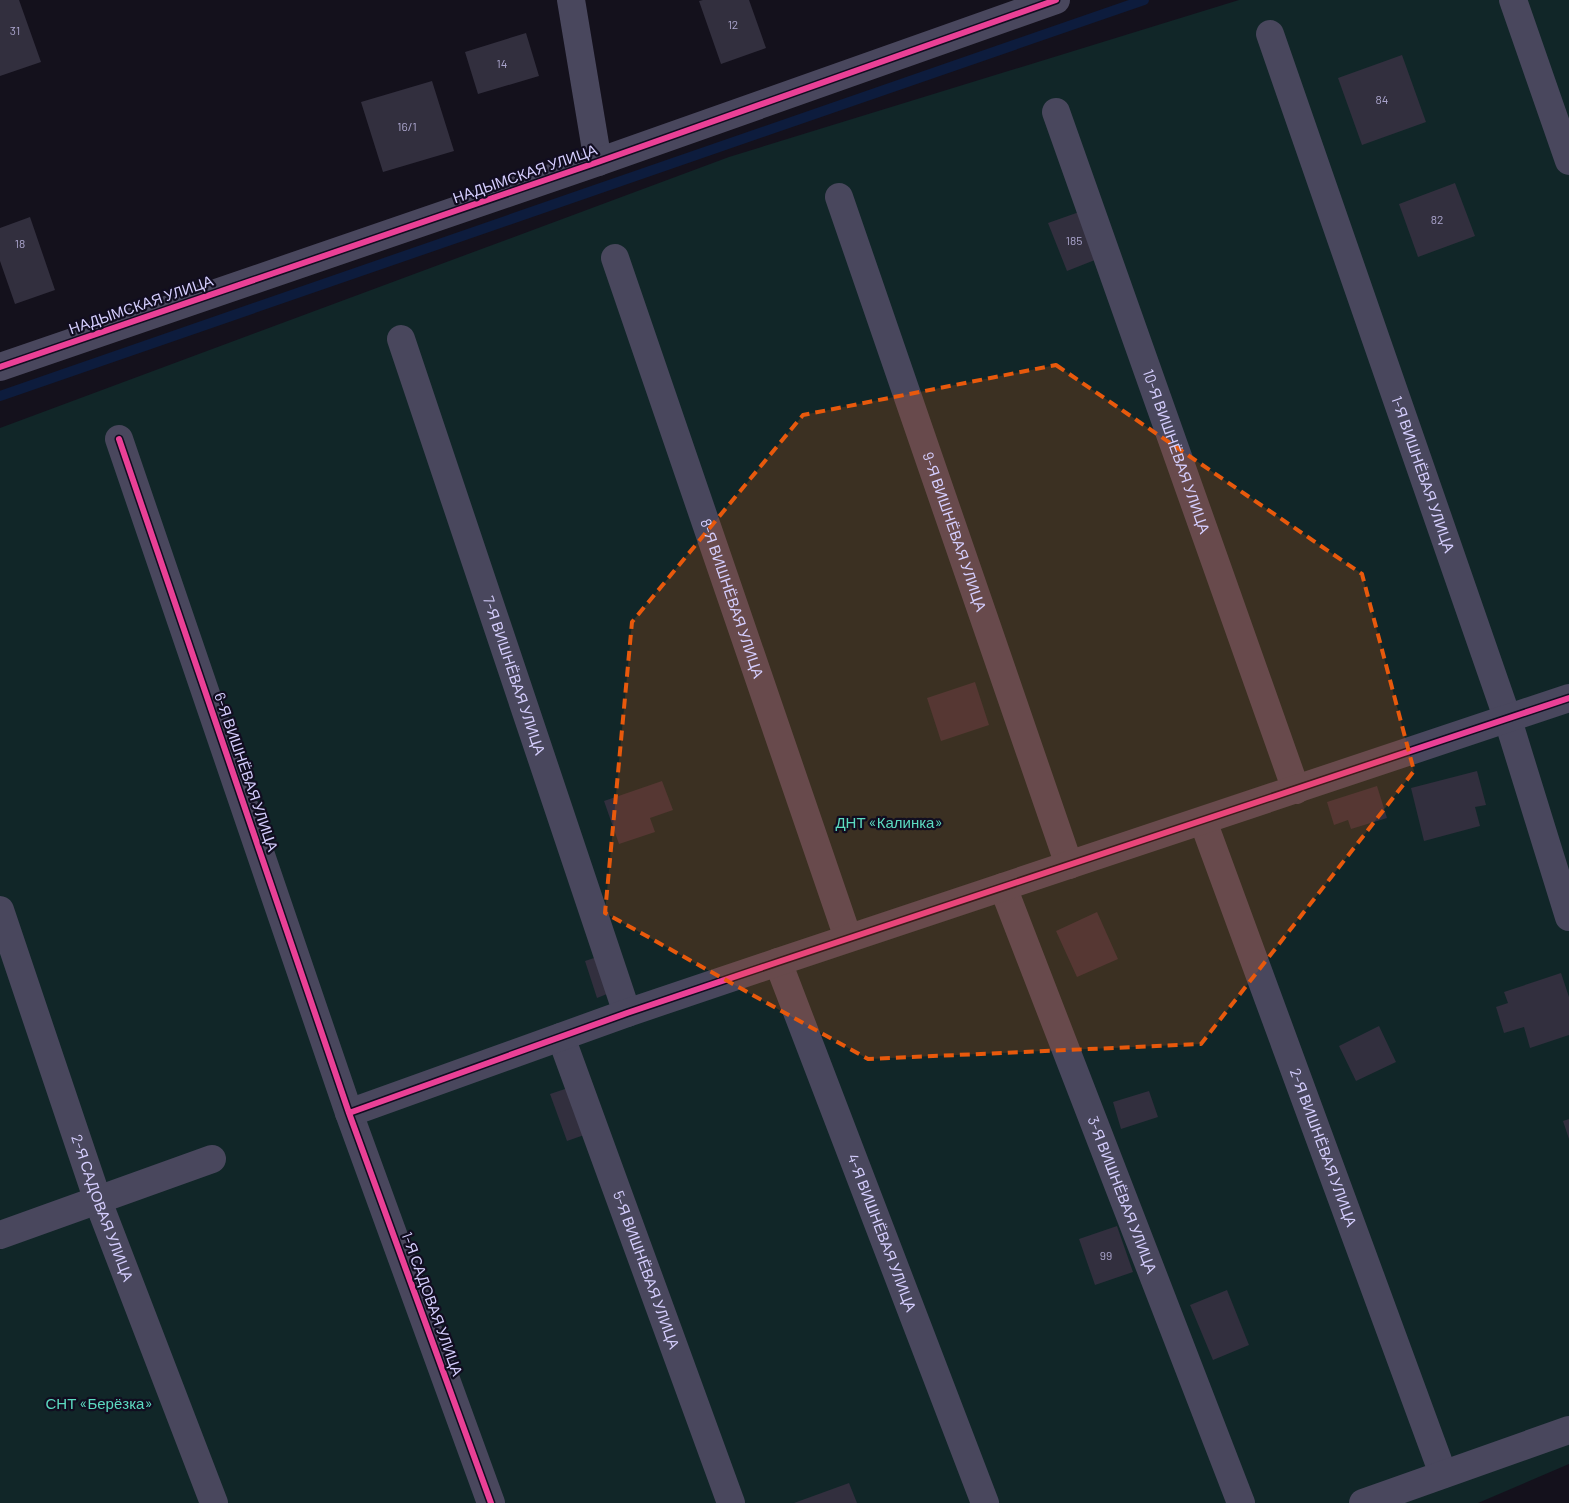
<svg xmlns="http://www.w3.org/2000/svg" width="1569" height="1503" font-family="Barlow,sans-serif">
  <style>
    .green { fill: #112628 }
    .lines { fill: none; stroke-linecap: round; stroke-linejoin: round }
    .stream { stroke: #0d1c3d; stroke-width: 10 }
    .building { fill: #322f3e }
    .minor { stroke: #49475d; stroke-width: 28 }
    .cycleway-casing { stroke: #110d20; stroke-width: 9 }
    .cycleway { stroke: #ea4096; stroke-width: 6 }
    .marked { fill: #e8590c; fill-opacity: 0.2; stroke: #e8590c; stroke-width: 4; stroke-dasharray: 10 6; stroke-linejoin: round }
    .labels { text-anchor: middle; stroke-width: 4.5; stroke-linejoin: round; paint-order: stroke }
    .number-label { font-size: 12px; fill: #aca6ce }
    .street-label { font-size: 15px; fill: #d5cefe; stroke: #110d20 }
    .park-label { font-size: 15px; fill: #5cdbc1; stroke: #110d20 }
  </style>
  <rect width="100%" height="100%" fill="#14111c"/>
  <path class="green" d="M1239,0H1569V1464L1478,1503H0V428L729,157Z"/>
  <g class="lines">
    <path class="stream" d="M0,396L1144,0"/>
  </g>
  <path class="building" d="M0,0H19L41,62L0,76Z
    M703,0H749L766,48L721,64L699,1Z
    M526,33L539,76L478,94L465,52Z
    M1402,55L1426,122L1362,145L1338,78Z
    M432,81L454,151L383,172L361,102Z
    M1455,183L1475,236L1418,257L1399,204Z
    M1082,211L1100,258L1067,271L1048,223Z
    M30,217L55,290L15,304L0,261V228Z
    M975,682L989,725L941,741L927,698Z
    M1477,771L1486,805L1475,807L1480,826L1424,841L1411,788Z
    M662,781L673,810L650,818L655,832L619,844L604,801Z
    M1377,786L1387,818L1351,829L1348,820L1334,825L1327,802Z
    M1097,912L1118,959L1077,977L1056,931Z
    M600,956L612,992L597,998L585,961Z
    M1561,973L1569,997V1035L1530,1048L1524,1027L1504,1033L1496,1007L1508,1003L1504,992Z
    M1379,1026L1396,1062L1356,1081L1339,1046Z
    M571,1087L587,1134L567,1141L550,1094Z
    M1149,1091L1158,1117L1121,1129L1113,1102Z
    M1569,1119V1139L1563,1121Z
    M1117,1226L1133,1272L1095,1285L1079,1239Z
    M1227,1290L1249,1345L1213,1360L1190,1305Z
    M849,1483L857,1503H794Z"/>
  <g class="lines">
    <g class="minor">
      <path d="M571,0L598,162"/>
      <path d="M1513,0L1569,161"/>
      <path id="s1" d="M1270,34L1508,720L1569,917"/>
      <path id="s2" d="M1056,112L1296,790"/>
      <path id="s3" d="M839,197L1069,865"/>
      <path id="s4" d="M615,258L848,938"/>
      <path id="s5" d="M401,339L627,1013"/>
      <path d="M0,367L598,162L1056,0"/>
      <path d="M119,439L349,1113L491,1503"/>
      <path id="s6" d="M1203,821L1443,1474"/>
      <path id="s7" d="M1003,887L1241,1503"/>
      <path id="s8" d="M0,910L98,1201L214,1503"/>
      <path id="s9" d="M778,962L985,1503"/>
      <path id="s10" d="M561,1037L731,1503"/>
      <path d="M349,1113L627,1013L778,962L1569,698"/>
      <path d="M0,1235L212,1159"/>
      <path d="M1363,1503L1569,1430"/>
    </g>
    <g class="cycleway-casing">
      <path id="cycleway" d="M0,367L598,162L1056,0
        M119,439L349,1113L491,1503
        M349,1113L627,1013L778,962L1569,698"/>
    </g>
    <use href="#cycleway" class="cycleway"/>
  </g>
  <path class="marked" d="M1056,365L1362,574L1414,771L1201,1044L868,1059L605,913L632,622L803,415Z"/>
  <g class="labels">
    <g class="number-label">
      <text x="733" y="29">12</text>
      <text x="15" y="35">31</text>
      <text x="502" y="68">14</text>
      <text x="1382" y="104">84</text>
      <text x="407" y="131">16/1</text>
      <text x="1437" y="224">82</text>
      <text x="1074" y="245">185</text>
      <text x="20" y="248">18</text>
      <text x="1106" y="1260">99</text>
    </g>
    <g class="street-label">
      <text transform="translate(525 174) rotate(-19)" y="5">НАДЫМСКАЯ УЛИЦА</text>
      <text transform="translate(141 305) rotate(-19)" y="5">НАДЫМСКАЯ УЛИЦА</text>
      <text dy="5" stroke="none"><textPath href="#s2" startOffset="360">10-Я ВИШНЁВАЯ УЛИЦА</textPath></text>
      <text dy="5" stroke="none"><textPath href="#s1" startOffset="466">1-Я ВИШНЁВАЯ УЛИЦА</textPath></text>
      <text dy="5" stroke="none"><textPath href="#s3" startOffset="354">9-Я ВИШНЁВАЯ УЛИЦА</textPath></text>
      <text dy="5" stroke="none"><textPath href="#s4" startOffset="360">8-Я ВИШНЁВАЯ УЛИЦА</textPath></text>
      <text dy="5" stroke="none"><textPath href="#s5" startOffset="355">7-Я ВИШНЁВАЯ УЛИЦА</textPath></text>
      <text transform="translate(246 772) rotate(71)" y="5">6-Я ВИШНЁВАЯ УЛИЦА</text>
      <text dy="5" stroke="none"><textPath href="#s6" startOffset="348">2-Я ВИШНЁВАЯ УЛИЦА</textPath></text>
      <text dy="5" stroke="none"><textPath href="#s7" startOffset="330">3-Я ВИШНЁВАЯ УЛИЦА</textPath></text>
      <text dy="5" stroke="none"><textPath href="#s8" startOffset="315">2-Я САДОВАЯ УЛИЦА</textPath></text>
      <text dy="5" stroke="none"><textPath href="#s9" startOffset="290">4-Я ВИШНЁВАЯ УЛИЦА</textPath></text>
      <text dy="5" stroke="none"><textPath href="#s10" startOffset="248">5-Я ВИШНЁВАЯ УЛИЦА</textPath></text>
      <text transform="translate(432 1304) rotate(70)" y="5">1-Я САДОВАЯ УЛИЦА</text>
    </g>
    <g class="park-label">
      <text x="889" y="828">ДНТ «Калинка»</text>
      <text x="99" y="1409">СНТ «Берёзка»</text>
    </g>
  </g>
</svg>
